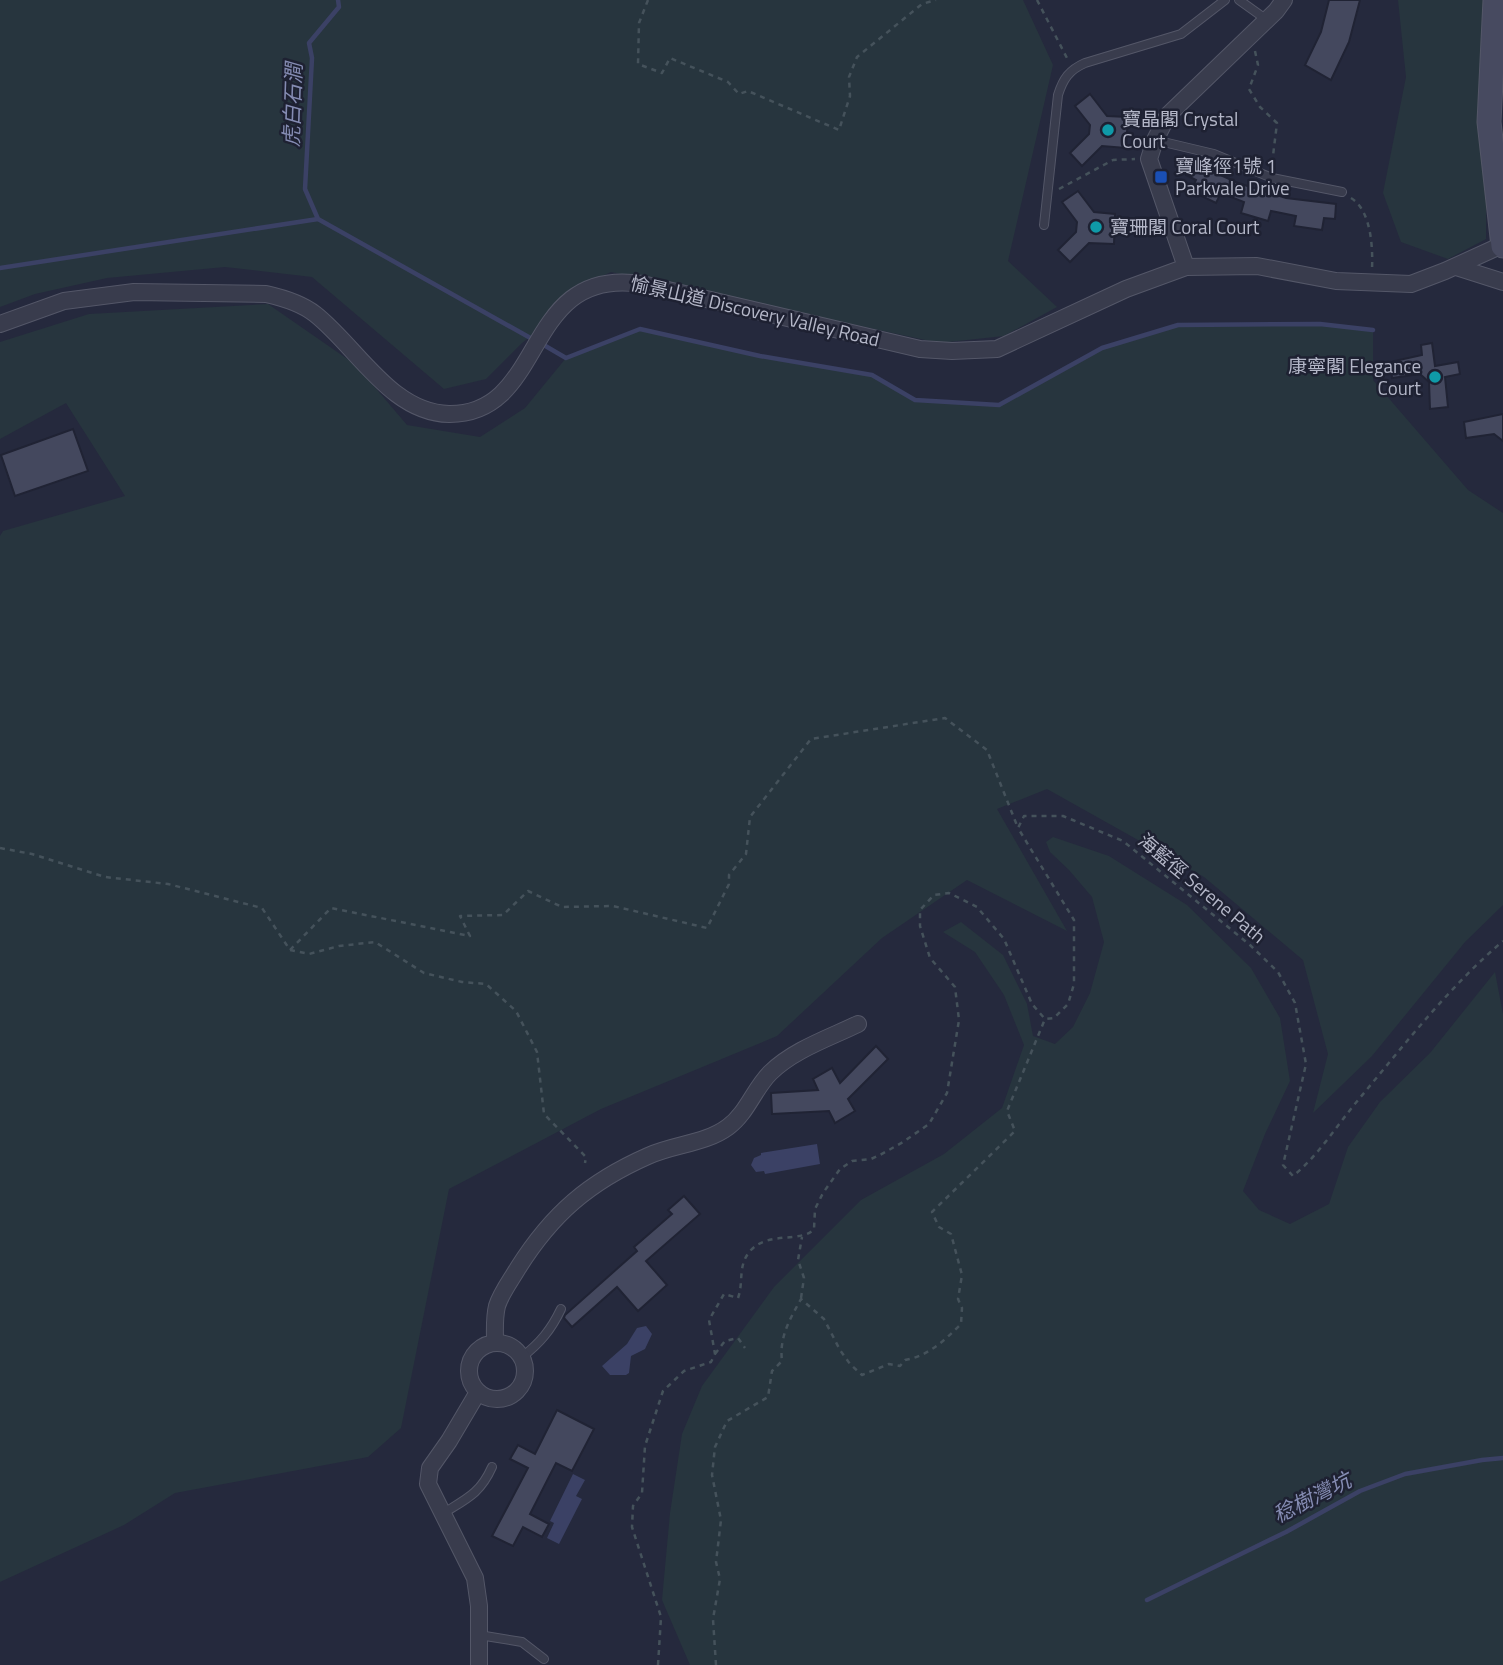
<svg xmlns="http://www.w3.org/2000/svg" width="1503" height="1665" font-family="'Titillium Web','Noto Sans TC',sans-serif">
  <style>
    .green { fill: #27353e }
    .water { fill: #3b4165 }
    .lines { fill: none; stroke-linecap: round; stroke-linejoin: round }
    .stream { stroke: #3b4165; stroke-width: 4.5 }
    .building { fill: #44485e; stroke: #202334; stroke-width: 2 }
    .lane-casing { stroke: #545768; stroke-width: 10 }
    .street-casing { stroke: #545768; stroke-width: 18 }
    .secondary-casing { stroke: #545768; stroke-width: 25 }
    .path { stroke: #45525b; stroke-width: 2.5; stroke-dasharray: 5 5; stroke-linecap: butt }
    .lane { stroke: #393c4d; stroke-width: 8 }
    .street { stroke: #393c4d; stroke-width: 16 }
    .secondary { stroke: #474a60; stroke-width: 23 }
    .culture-dot { fill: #0f9aa8; stroke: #1e2132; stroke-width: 2.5 }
    .transit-dot { fill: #1a4fb4; stroke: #1e2132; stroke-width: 2.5 }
    .labels { text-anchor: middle; stroke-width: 5; stroke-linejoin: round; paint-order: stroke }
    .poi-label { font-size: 19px; fill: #b4b7c8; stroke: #1e2132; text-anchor: start }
    .street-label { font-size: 19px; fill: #b4b7c8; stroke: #1e2132 }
    .water-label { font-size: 21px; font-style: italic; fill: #858cb3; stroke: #1e2132 }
  </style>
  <rect width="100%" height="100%" fill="#25293d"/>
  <path class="green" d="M0,0H1023L1053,65L1008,261L1057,307L1004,336L939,343L611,272L572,290L544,326L522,343L486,379L444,389L312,277L225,267L107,278L35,294L0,307Z
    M1398,0H1487L1486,239L1448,259L1401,242L1383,193L1406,77Z
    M268,304L356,365L407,425L480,437L525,408L566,358L640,329L760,356L872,375L915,400L999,405L1102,348L1178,325L1320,324L1373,330V380L1468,490L1503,513V905L1465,942L1372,1056L1313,1113L1328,1054L1303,960L1204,877L1047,789L997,809L1067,931L967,880L882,938L777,1036L601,1109L449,1189L401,1428L368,1457L175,1493L124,1525L0,1582V536L3,531L125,496L66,403L0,439V342L89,314Z
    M1053,837L1109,856L1187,905L1251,968L1280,1018L1290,1081L1265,1134L1243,1191L1259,1210L1290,1224L1329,1204L1348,1147L1380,1102L1430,1053L1495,972L1503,1014V1665H690L662,1600L670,1513L682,1434L702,1386L774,1287L861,1200L944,1154L1002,1108L1024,1045L1004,995L975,952L943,932L961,922L1003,955L1027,1004L1033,1036L1055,1044L1073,1027L1090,993L1104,942L1092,897L1069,870L1050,852L1046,842Z"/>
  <path class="water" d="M817,1144L820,1164L765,1174L764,1171L756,1172L751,1165L754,1158L761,1155V1153Z
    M646,1326L652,1334L645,1349L631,1356L629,1373L626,1375H610L602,1366L627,1344L637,1328Z
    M573,1474L585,1480L576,1496L582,1499L559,1544L547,1538L554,1523L550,1521Z"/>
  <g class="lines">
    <path class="stream" d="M318,219L305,189L312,58L309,43L339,7L338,0
      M0,268L318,219L534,340
      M542,344L566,358L640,329L760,356L872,375L915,400L999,405L1102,348L1178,325L1320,324L1373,330
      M1147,1600L1286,1532L1360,1491L1405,1474L1482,1460L1503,1458"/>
  </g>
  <path class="building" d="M1329,0H1360L1349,42L1331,80L1305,65L1321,32Z
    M1090,94L1107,116L1128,117L1126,148L1102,146L1082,166L1070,153L1089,134L1090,125L1075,106Z
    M1192,162L1238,183L1286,198L1336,204L1335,219L1324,218L1322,230L1294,226L1296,216L1271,211L1268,221L1241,213L1244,202L1221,193L1216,203L1191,191L1196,180L1186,175Z
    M1078,191L1094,212L1115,214L1114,244L1089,243L1070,262L1058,250L1076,232L1077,222L1062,202Z
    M1432,343L1435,366L1458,362L1460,374L1445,377L1448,407L1430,409L1429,382L1420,374L1392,378L1390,362L1422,355L1421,345Z
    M1503,414V441L1494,434L1466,438L1464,422Z
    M73,429L88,471L15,496L1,455Z
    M876,1046L888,1059L848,1099L855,1111L835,1123L829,1111L772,1114L771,1093L818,1090L813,1079L832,1068L840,1083Z
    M684,1196L700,1214L646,1261L667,1285L638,1311L617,1287L572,1327L564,1318L565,1315L637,1251L634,1247L672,1214L668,1210Z
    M557,1410L594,1429L572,1471L556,1463L530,1514L549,1524L542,1537L523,1527L513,1546L492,1536L528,1468L510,1459L518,1445L535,1454Z"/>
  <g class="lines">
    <g class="lane-casing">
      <path id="lane" d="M1239,0L1267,20
        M1155,140L1214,154L1272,178L1342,192
        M1044,225L1058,95C1063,79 1069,70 1085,63L1181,34L1225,0
        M522,1357C540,1343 551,1330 561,1309
        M442,1514C466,1499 480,1494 492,1467
        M479,1635L522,1642L544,1659"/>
    </g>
    <g class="street-casing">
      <path id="street" d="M1186,267L1149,159L1155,140L1168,115L1276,11L1284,0
        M1456,267L1503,282
        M0,324L64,301L134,292L266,294C284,298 301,303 315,314C357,347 391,413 449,414C548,415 521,265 642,284L920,349L952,351L997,349L1126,289L1186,267L1257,266L1336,281L1411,284L1445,271L1502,245
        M495,1343C495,1330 494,1318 497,1306C501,1293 511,1280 518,1268C552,1214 589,1182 648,1156C674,1144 705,1144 728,1127C747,1113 754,1089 770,1073C793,1050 829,1038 858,1024
        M469 1371a28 28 0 1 1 56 0a28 28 0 1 1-56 0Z
        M478,1392L449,1441L430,1468L428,1484L475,1578L479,1606V1665"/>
    </g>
    <g class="secondary-casing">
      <path id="secondary" d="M1495,0L1489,122L1503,246"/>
    </g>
    <path class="path" d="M648,0L639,23L638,64L662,73L670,58L728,82L739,94L748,91L839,130L850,96L849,77L857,57L922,4L936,0
      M1037,0L1068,60
      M1255,51L1258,65L1249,89L1260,107L1277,123L1272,164
      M1059,189L1113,160L1135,159
      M1351,198C1371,210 1373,247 1372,269
      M0,848L32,854L105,877L168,884L262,908L290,950L309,954L339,946L375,942L424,973L462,982L486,984L516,1011L537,1052L544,1114L586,1157L585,1163
      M290,950L331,908L470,936L460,916L503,915L528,891L562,907L613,906L707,928L729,884V875L746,854L750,817L811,739L945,718L987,750L1018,828
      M801,1298L804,1278L798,1260L802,1237
      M715,1354L725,1341L738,1338L745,1348
      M658,1665L661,1617L632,1527L633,1506L642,1493L645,1446L663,1391L684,1371L711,1362L715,1354L709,1320L724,1294L738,1298C744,1282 737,1265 751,1250C769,1231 802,1243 814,1229L815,1209L823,1193L840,1169L852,1161L871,1159L880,1155L903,1142L929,1124L947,1093L959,1020L955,987L930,958L920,926V910L934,895L949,893L977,907L1004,939L1032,1004L1045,1019L1054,1018L1068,1004L1074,984V920L1018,828L1024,816H1063L1123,841L1250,945L1278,972L1295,1003L1306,1064L1283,1165L1293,1176C1319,1155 1337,1125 1359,1099C1404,1045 1449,987 1503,941
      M716,1665L713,1619L720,1579L716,1562L721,1520L712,1475L715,1447L727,1421L768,1397L772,1371L782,1361C779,1337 790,1319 801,1299L824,1319L840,1350L850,1364L862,1375L889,1364L900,1366L905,1360C928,1356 944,1341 961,1324L962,1308L958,1299L962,1275L951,1234L939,1227L932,1212L1015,1131L1007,1111L1045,1019"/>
    <use href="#lane" class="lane"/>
    <use href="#street" class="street"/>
    <use href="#secondary" class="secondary"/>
  </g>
  <g class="culture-dot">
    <circle cx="1108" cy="130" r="7"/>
    <circle cx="1096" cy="227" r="7"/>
    <circle cx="1435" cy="377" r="7"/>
  </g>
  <rect class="transit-dot" x="1154" y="170" width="14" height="14" rx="3.5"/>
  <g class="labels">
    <g class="poi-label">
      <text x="1122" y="126">寶晶閣 Crystal<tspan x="1122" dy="22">Court</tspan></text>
      <text x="1175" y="173">寶峰徑1號 1<tspan x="1175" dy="22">Parkvale Drive</tspan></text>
      <text x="1110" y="234">寶珊閣 Coral Court</text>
      <text x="1421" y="373" text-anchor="end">康寧閣 Elegance<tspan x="1421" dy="22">Court</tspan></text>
    </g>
    <g class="street-label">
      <text transform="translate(755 311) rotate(13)" y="7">愉景山道 Discovery Valley Road</text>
      <text transform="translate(1202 888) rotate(40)" y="7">海藍徑 Serene Path</text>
    </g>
    <g class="water-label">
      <text transform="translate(293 105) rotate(-88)" y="7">虎白石澗</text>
      <text transform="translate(1312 1498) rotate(-27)" y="7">稔樹灣坑</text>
    </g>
  </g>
</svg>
